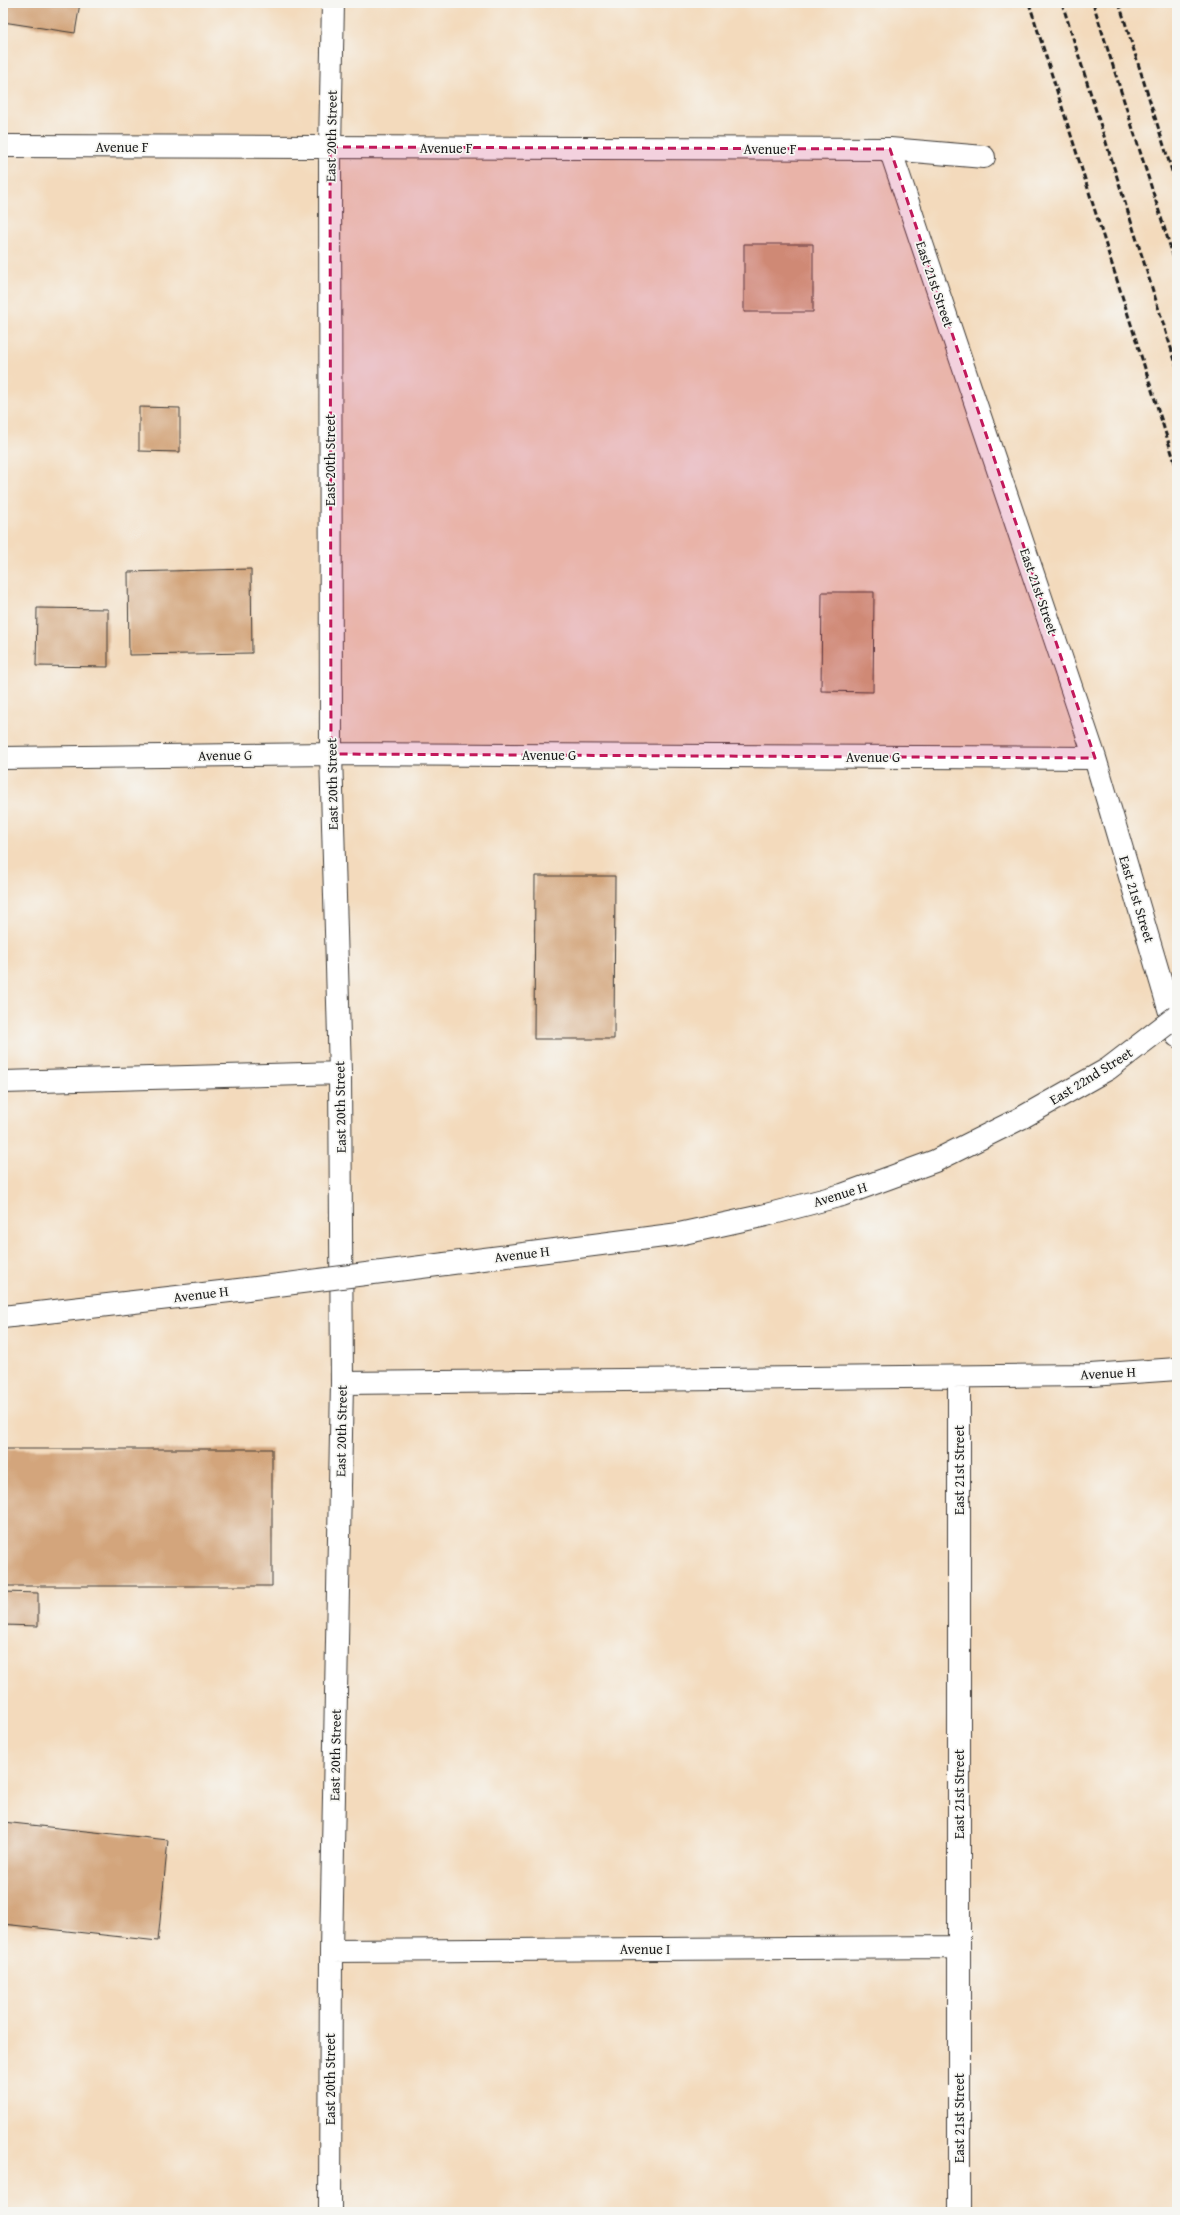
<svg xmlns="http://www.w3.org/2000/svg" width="1180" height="2215" font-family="'Gentium Book Plus',serif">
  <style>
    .building { fill: #d3a57c }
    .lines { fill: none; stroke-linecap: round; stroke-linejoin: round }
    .minor-casing { stroke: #3c3834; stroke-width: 24 }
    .minor { stroke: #fff; stroke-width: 22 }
    .rail { stroke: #1c1c1c; stroke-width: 3; stroke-dasharray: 6 3; stroke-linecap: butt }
    .minor-bridge-casing { stroke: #3c3834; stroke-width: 24; stroke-linecap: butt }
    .minor-bridge { stroke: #fff; stroke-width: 22 }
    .marked { fill: #c2185b; fill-opacity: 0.2; stroke: #c2185b; stroke-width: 3; stroke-dasharray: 8 5; stroke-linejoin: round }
    .labels { text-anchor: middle; stroke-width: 3.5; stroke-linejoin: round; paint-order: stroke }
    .street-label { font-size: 14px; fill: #1c1c1c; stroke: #f6f6f2 }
  </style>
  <rect width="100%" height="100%" fill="#f6f6f2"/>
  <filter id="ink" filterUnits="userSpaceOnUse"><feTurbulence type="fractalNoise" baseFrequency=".025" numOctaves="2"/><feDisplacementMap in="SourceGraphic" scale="8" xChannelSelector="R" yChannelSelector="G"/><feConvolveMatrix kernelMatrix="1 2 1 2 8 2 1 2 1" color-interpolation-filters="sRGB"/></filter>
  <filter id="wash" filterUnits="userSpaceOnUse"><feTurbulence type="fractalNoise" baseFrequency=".012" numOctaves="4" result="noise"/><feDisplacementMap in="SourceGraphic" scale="16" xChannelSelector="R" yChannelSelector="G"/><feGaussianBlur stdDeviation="0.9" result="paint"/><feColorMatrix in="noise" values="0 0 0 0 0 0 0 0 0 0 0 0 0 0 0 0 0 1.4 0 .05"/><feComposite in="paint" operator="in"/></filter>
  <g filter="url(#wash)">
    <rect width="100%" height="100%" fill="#f3dabc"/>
    <g id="blocks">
      <path class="building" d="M3,3H80L75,33L3,22Z
        M744,244H813V312H744Z
        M139,407L180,408V452L139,451Z
        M251,569L252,653L129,655L128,572Z
        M822,592H874L873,692L821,691Z
        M37,608L108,609V667L36,666Z
        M535,876H615L614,1039H534Z
        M3,1449H272V1586H3Z
        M3,1592L38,1593V1626L3,1625Z
        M3,1822L168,1840L158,1941L3,1924Z"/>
    </g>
  </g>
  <g filter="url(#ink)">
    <use href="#blocks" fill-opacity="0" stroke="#3c3834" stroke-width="1"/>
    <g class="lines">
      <g class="minor-casing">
        <path id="minor" d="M3,146L890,149L984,157
          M890,149L1095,758L1177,1036
          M3,758L331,754L1095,758
          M3,1082L340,1073
          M445,1264L679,1234L766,1215L842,1195L935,1161L1023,1117
          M3,1317L247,1289
          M342,1383L1091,1375L1177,1369
          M331,1951L959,1947
          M330,2212L331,1951L342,1383L340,1073L331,754L330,147L333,3
          M959,2212V1377"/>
      </g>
      <use href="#minor" class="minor"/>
      <path class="rail" d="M1029,3L1177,469
        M1062,3L1177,367
        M1093,3L1177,268
        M1119,3L1177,187"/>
      <g class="minor-bridge-casing">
        <path id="minor-bridge" d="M1023,1117L1108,1069L1177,1016
          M247,1289L445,1264"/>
      </g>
      <use href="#minor-bridge" class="minor-bridge"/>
    </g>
  </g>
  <path class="marked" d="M330,147L890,149L1095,758L331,754Z"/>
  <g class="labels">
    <g class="street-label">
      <text transform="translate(331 136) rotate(-89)" y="5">East 20th Street</text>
      <text x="122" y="152">Avenue F</text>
      <text x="446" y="153">Avenue F</text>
      <text x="770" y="154">Avenue F</text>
      <text transform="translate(935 284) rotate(71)" y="5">East 21st Street</text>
      <text transform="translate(330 460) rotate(-90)" y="5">East 20th Street</text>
      <text transform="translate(1039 591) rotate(71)" y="5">East 21st Street</text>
      <text transform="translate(225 755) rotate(-1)" y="5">Avenue G</text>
      <text x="549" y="760">Avenue G</text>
      <text x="873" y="762">Avenue G</text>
      <text transform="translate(332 784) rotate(-91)" y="5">East 20th Street</text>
      <text transform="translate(1137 899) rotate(73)" y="5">East 21st Street</text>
      <text transform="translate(1091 1076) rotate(-32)" y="5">East 22nd Street</text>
      <text transform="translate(340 1107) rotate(-91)" y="5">East 20th Street</text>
      <text transform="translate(840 1194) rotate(-17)" y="5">Avenue H</text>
      <text transform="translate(522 1254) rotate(-7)" y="5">Avenue H</text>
      <text transform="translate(201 1294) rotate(-7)" y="5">Avenue H</text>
      <text transform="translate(1108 1373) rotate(-3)" y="5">Avenue H</text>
      <text transform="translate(341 1431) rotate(-89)" y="5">East 20th Street</text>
      <text transform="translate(959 1470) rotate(-90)" y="5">East 21st Street</text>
      <text transform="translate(335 1755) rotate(-89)" y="5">East 20th Street</text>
      <text transform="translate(959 1794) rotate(-90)" y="5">East 21st Street</text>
      <text x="645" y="1954">Avenue I</text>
      <text transform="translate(330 2079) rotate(-90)" y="5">East 20th Street</text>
      <text transform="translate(959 2118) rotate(-90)" y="5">East 21st Street</text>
    </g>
  </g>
  <rect width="1180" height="2215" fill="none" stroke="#f6f6f2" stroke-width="16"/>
</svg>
